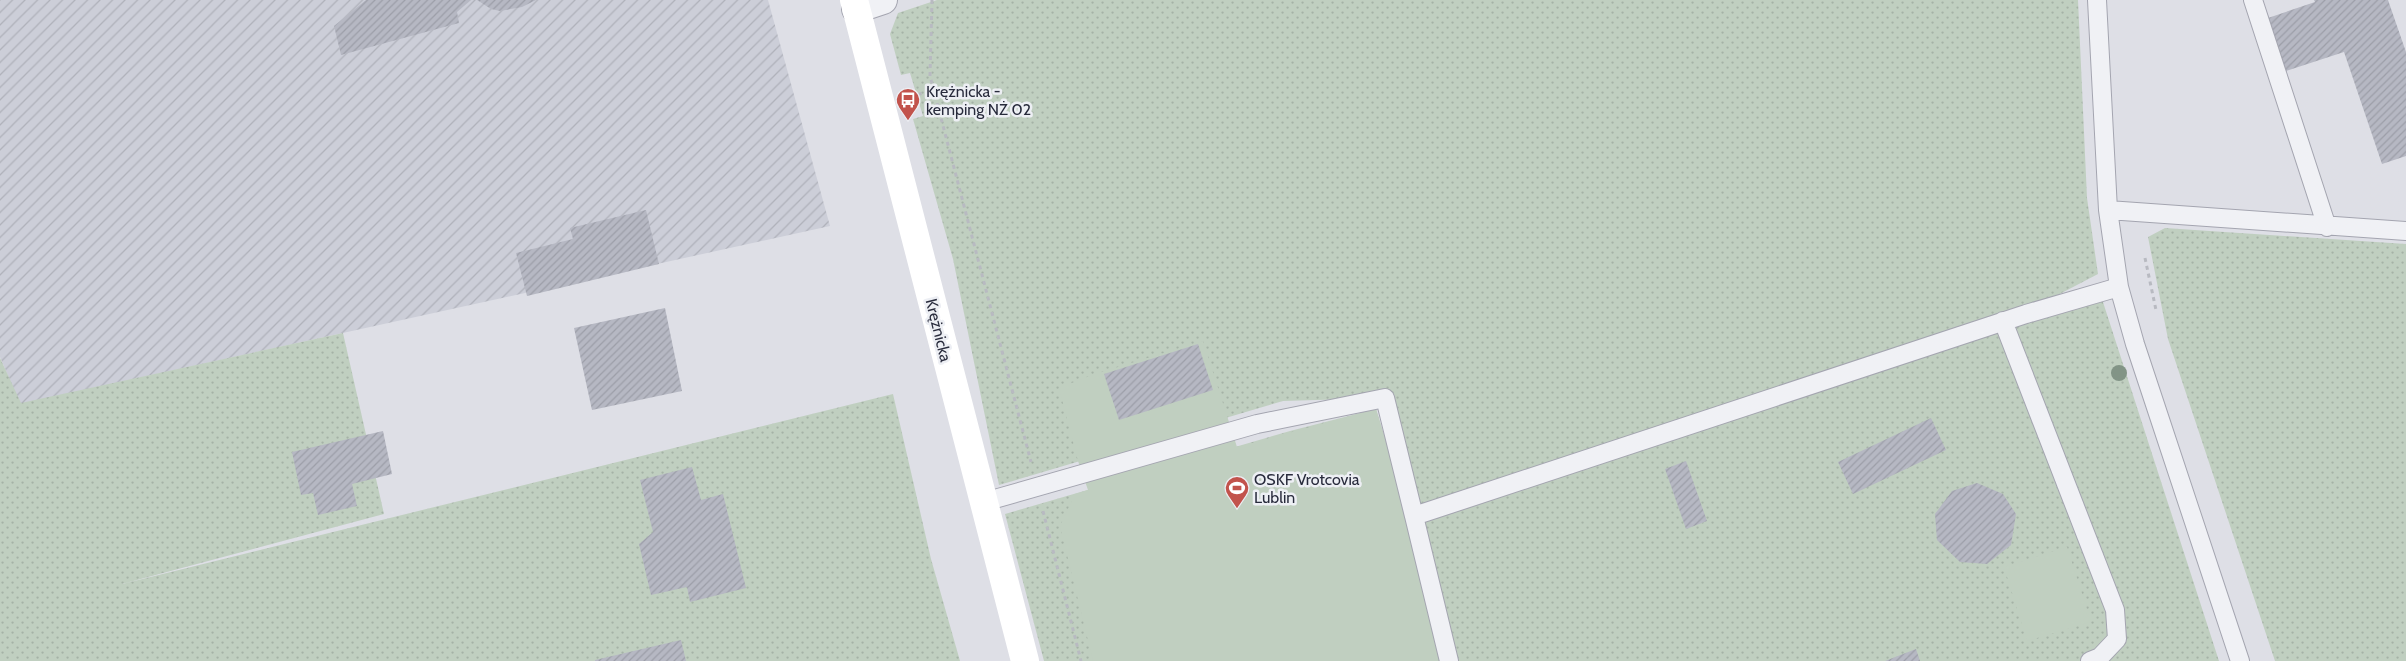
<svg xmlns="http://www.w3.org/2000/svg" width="2406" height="661" font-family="Cabin,sans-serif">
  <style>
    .industrial { fill: url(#industrial-furrows) }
    .grass { fill: url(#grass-dots) }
    .green { fill: #c0cfc0 }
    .building { fill: url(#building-hatch) }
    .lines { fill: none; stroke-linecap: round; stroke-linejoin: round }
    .lane-casing { stroke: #a4a5b0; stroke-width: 20 }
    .street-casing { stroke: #a4a5b0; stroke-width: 30 }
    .path { stroke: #b8bac1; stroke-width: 3; stroke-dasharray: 4 4; stroke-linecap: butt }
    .lane { stroke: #f0f1f5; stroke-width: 18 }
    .street { stroke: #f0f1f5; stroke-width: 28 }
    .secondary { stroke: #fff; stroke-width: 28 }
    .tree { fill: #829486 }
    .labels { text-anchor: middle; stroke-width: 5; stroke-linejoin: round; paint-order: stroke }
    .poi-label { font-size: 16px; fill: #282b3c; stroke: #edeff4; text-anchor: start }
    .street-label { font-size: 16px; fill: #282b3c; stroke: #edeff4 }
  </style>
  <defs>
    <pattern id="industrial-furrows" width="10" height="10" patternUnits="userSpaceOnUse" patternTransform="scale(1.25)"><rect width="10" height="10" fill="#ccced8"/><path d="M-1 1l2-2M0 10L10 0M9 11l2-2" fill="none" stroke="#afb1ba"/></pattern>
    <pattern id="grass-dots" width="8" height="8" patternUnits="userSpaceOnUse" patternTransform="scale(1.25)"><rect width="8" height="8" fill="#c0cfc0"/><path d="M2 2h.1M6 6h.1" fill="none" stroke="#a5b2a6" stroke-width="1.8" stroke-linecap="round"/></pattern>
    <pattern id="building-hatch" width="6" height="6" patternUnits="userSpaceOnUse" patternTransform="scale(1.25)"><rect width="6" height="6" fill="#b6b8c3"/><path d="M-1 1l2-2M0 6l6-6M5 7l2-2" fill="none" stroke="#9c9ea8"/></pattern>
  </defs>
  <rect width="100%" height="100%" fill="#dedfe6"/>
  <path class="industrial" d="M0,0H768L830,226L20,404L0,357Z"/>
  <path class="grass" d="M937,0H2078L2087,198L2098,274L2027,311L1414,516L1385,398L1283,401L999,485L953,259L913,119L923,116L910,73L901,75L890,34L898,13Z
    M2165,228L2406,244V661H2275L2168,339L2148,237Z
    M2102,299L2219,661H1044L1005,514L1290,431L1376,409L1411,524Z
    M343,333L384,514L122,584L893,394L931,559L960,661H0V358L21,403Z"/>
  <path class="green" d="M1203,341L1237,447L1376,409L1411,524L1442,661H1093L1060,526L1075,494L1088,490L1078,461L1059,388L1092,375Z
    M2067,547L2091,622L2027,641L2004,567Z"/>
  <path class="building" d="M366,0H471L457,12L459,23L341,55L334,26Z
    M477,0H536L522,7L500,11L491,9Z
    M2314,0H2388L2406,52V156L2382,164L2344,52L2286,71L2268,18L2315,2Z
    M646,210L659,264L527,296L516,253L573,239L570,228Z
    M665,308L682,391L592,410L574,328Z
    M1198,344L1213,390L1119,420L1104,374Z
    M1931,418L1946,450L1853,494L1838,462Z
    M383,431L392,474L352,484L357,506L318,515L313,493L301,495L292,452Z
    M1686,461L1707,521L1686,529L1665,469Z
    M692,467L701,500L723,494L746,588L690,602L687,587L651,595L639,544L653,532L640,480Z
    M1977,483L2003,494L2016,514L2011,545L1987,564L1960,562L1937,540L1935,514L1952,491Z
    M681,640L686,661H595V660Z
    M1916,649L1920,661H1885Z"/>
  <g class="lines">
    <g class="lane-casing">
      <path id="lane" d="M2097,0L2108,210L2119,287L2135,344L2240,661
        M2253,0L2327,227
        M2108,210L2406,231
        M2003,321L2115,610L2117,639L2100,657L2090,661
        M984,502L1257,424L1385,398L1414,516L2026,314L2119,287
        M1414,516L1449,661"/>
    </g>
    <g class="street-casing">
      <path id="street" d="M856,9L883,0"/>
    </g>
    <path class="path" d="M932,0L930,76L1031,462
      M910,97L933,90
      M2145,258L2156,310
      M1043,511L1081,661"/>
    <use href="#lane" class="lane"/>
    <use href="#street" class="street"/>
    <path class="secondary" d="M854,0L1025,661"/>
  </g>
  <circle class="tree" cx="2119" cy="373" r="8"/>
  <defs>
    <g id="bus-pin" transform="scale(1.25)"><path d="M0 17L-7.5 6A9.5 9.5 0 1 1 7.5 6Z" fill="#c2534c" stroke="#edeff4"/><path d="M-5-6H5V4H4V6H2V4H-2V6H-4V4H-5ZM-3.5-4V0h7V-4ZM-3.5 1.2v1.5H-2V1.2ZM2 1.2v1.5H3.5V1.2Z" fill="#fff"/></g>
    <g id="stadium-pin" transform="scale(1.25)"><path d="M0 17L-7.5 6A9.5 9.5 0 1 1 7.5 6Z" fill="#c2534c" stroke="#edeff4"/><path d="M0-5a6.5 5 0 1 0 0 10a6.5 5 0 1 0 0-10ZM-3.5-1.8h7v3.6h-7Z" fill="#fff"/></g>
  </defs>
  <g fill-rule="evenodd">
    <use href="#bus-pin" x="908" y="100"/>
    <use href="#stadium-pin" x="1237" y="488"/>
  </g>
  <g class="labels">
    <g class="poi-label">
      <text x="926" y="97">Krężnicka -<tspan x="926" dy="18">kemping NŻ 02</tspan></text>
      <text x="1254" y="485">OSKF Vrotcovia<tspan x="1254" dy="18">Lublin</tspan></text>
    </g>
    <g class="street-label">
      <text transform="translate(939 330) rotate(76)" y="6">Krężnicka</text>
    </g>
  </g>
</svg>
